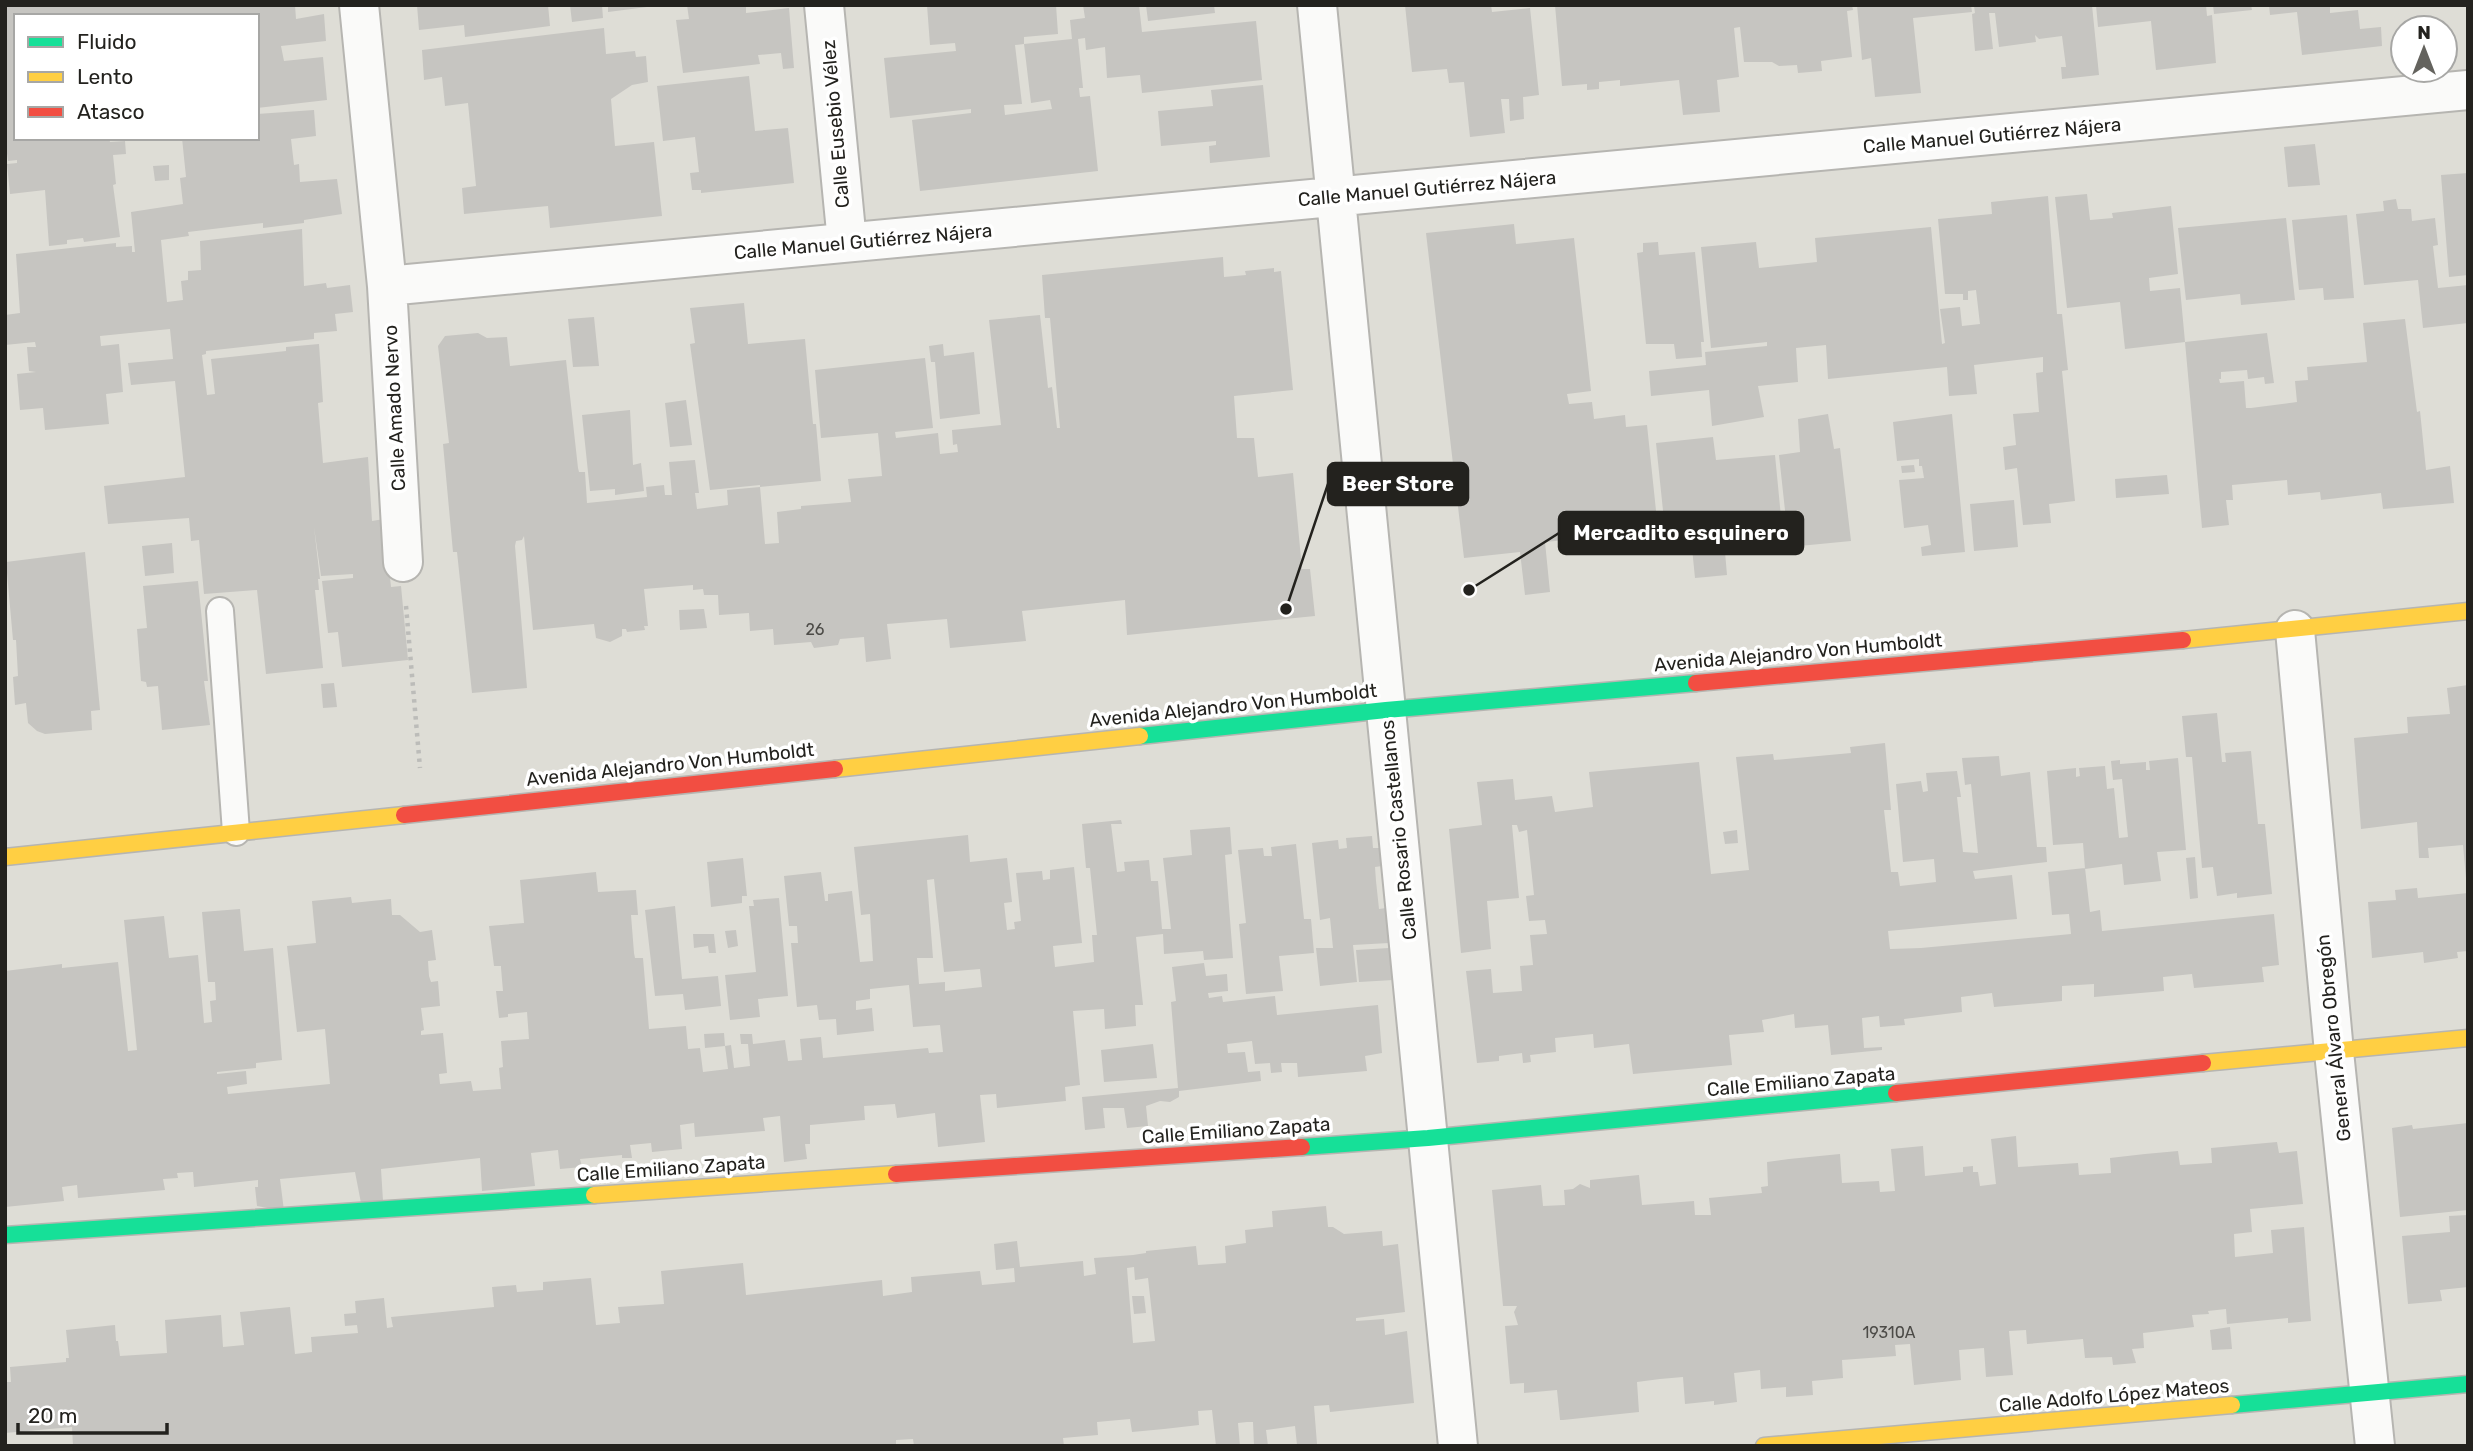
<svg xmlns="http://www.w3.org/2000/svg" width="2473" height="1451" font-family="Rubik,sans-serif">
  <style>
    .building { fill: #c6c5c1; fill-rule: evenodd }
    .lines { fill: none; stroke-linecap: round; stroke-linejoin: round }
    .lane-casing { stroke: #b6b5b1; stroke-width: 30 }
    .street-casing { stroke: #b6b5b1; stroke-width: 42 }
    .fast-casing { stroke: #b6b5b1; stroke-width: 19 }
    .slow-casing { stroke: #b6b5b1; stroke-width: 19 }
    .jam-casing { stroke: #b6b5b1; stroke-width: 19 }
    .path { stroke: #bcbcb9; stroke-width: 4.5; stroke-dasharray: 3.5 5; stroke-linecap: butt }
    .lane { stroke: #fafaf9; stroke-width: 26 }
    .street { stroke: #fafaf9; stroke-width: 38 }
    .fast { stroke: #16e098; stroke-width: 16 }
    .slow { stroke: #ffcf43; stroke-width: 16 }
    .jam { stroke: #f24e42; stroke-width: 16 }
    .labels { text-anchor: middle; stroke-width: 7; stroke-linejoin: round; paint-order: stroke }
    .number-label { font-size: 16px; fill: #4c4b47 }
    .street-label { font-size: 19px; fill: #23221e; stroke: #fff }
    .leader { fill: none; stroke: #23221e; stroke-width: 2.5 }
    .callout-dot { fill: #23221e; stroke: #fff; stroke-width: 2.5 }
    .callout { fill: #23221e; stroke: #23221e; stroke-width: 2.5 }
    .callout-label { font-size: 21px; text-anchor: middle; font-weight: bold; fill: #fff }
  </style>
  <rect width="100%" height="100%" fill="#deddd6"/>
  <path class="building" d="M5,5H295L296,19L324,14L326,41L281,46L284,61L323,57L327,100L257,108V16H16V138H109L110,142L125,141L126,154L113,155L116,184L113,185L120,237L84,242L83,238L67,240V244L49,246L45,190L10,194L7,164L17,163V160L8,161L5,138Z
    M417,5H548L550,26L465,37L464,25L419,30Z
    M570,5H602L603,18L572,22Z
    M608,5H647V7L608,12Z
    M687,5H746V13L789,8L794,68L783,69L781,53L758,55L760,64L683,73L676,20L689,19Z
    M927,5H1056L1058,34L1024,37V44L1015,45L1022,104L1004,105L1005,115L1052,109L1050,100L1031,103L1024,44L1072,39L1070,20L1085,18L1083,5H1139L1142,32L1256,21L1262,80L1142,93L1140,75L1107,78L1105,47L1086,50L1085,38L1078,39L1083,88H1079L1080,97L1090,96L1098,171L920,191L912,120L971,113V109L890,118L884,58L956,51L955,43L930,45Z
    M1146,5H1214L1215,13L1148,21Z
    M1405,5H1491L1492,12L1530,8L1539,95L1523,97L1524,119L1510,121L1509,99H1501L1505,133L1470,137L1464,82L1449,83L1447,69L1412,72Z
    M1555,5H1852L1853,10L1847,11L1852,57L1821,61L1822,71L1798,73L1797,65L1779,66L1772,62H1744L1740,27L1734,28L1739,77L1717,80L1720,112L1683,115L1679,80L1620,86V80L1599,82V89L1587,90V84L1562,86Z
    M1857,5H1971L1972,12L1913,18L1921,93L1875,97L1871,58L1862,60Z
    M2092,5L2099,75L2062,79L2061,67H2066L2062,36L2039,39L2035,35L2036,42L1999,47L1995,13H1989L1993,49L1975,51L1972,14L1975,13L1974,6Z
    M2096,5H2206L2207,16L2212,15L2216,63L2156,70L2151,21L2098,27Z
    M2213,5H2251L2252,10L2214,14Z
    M2269,5H2330V13L2358,10L2360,29L2381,27L2382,46L2302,55L2297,12L2270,15Z
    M604,28L606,54L635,51L636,57L646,56L648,82L632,85L611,99L615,146L654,142L662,216L550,228L548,206L464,214L462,188L476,186L468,103L445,106L442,77L424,80L422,50Z
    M749,76L755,131L788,128L794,183L701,193V190H692L690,173L699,172L695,137L663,141L657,86Z
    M1263,85L1270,157L1210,163L1209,146L1216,145V141L1161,146L1158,111L1213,106L1211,90Z
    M314,110L316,136L291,139L294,165L299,164L300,182L337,179L342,214L304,220V223L263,228V223L188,232L189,236L161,240L167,302L183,300L181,281L188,280V271L201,270L200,241L302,229L304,286L326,283L327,288L350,285L353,312L335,314L337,331L314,333V339L206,351V354L202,355L207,395L215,394L211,359L286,351V347L319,344L323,402L318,403L323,463L368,457L372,521L384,519L391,587L401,586L408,660L342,667L338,632L328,633L322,581L353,578V574L321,576L314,527L320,579H318L319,590H315L323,668L266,674L257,590L204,594L199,540L191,541L189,518L108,524L104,486L185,477L175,381L131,385L128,363L173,359L170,329L100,336L101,346L119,344L123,392L106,394L109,424L45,430L43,408L20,410L17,374L36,372L29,371L27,347H36L35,342L5,345V315L20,313L16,254L116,243V247L132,246V252H135L131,212L183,204L180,178L186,177L182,138H257V114Z
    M2315,144L2320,185L2288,187L2284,147Z
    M169,165V180L155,181L153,166Z
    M2468,173V275L2449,277L2441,175Z
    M2087,194L2090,220L2113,218L2112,213L2171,206L2178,274L2149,278L2150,291L2180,288L2185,342L2125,349L2120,302L2067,308L2055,197Z
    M2048,196L2057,314H2062L2068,370L2062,371L2075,501L2049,504L2051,523L2023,525L2017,468L2005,470L2003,447L2016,445L2013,414L2039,412L2036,373L2043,372V357L1974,365L1977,394L1949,396L1947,367L1828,379L1826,345L1796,348L1798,382L1758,386L1764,417L1712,426L1709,390L1651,396L1649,371L1706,365L1705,352L1767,346V342L1711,348L1701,247L1756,242L1759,268L1817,262L1815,238L1931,227L1942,344L1945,343L1940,309L1960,307L1962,326L1980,324L1976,290L1968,291V300H1963V294H1945L1938,219L1992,214L1991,202Z
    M2396,199L2398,209H2411L2412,221L2435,218L2438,245L2433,246L2438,288L2468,285V323L2423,328L2418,280L2364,285L2356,214L2384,211L2383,201Z
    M2347,215L2354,298L2324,300L2323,288L2299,290L2292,220Z
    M2286,218L2295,300L2241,305L2240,294L2186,300L2178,228Z
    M1514,224L1516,244L1574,238L1591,391L1567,394L1569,404L1592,402L1594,419L1625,415L1626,427L1647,425L1659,539L1608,547L1606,536L1545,542L1550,592L1525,595L1520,552L1464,558L1426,233Z
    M1658,242L1659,255L1695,252L1704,342H1701L1702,357L1676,359L1674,344H1646L1637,253L1643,252V243Z
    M1223,257L1224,277L1246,275L1245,271L1274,268V272L1281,271L1293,390L1234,396L1237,438H1254L1258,477L1293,473L1302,569H1310L1315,616L1127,635L1125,600L1022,611L1026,641L950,648L947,619L887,624L891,659L866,662L864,637L840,639L838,645L814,648L811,642L774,645L773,629L750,631L749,613L719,615L718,595H704L703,589L693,590V585L644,589L648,626H644L645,630L627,632L626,629H622V636L610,642L596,638L594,624L533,630L524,536L522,540L516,541L515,546L527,688L472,693L457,552H453L443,444L449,443L438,346L445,336L478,333L487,338L507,337L510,366L566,360L578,468L579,472H585L587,503L647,497L646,487L664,485L665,495H672L669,462L695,460L699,493H695L697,509L728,505L727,490L760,487V485L710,490L690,344L695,343L690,308L744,303L748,344L805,339L813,424H816L821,481L760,487L765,544L779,543L777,512L801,509V506L851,502L848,479L882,476L878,433L821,438L815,370L925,358L933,428L895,432L896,438L938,433L940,454L958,452L957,444L953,445L952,430L1001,425L989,320L1040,315L1048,388L1052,387L1057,428H1060L1050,318H1045L1042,275Z
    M594,317L599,366L573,367L568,319Z
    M2405,319L2417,412L2420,411L2426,470L2450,466L2454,503L2383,509L2381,493L2321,500L2320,492L2288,495L2287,480L2232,485L2233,500H2226L2229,525L2202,528L2185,342L2267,333L2274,383L2265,384L2264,377L2248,379L2247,370L2221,372V379H2219L2220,383L2244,381L2246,408H2251L2297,402L2295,381L2308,380L2307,367L2367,362L2363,323Z
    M943,344L944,356L974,352L980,414L940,419L935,362H931L929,346Z
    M686,400L692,445L670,447L665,403Z
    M630,410L633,465L641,463L644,491L615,495V489L590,491L582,415Z
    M1828,414L1834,449L1840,448L1851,541L1789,547L1779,455L1800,452L1798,419Z
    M1952,414L1965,552L1922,556L1921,547L1931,545L1928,525L1904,528L1899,480L1924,478L1922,466H1919V459L1897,461L1893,422Z
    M1713,437L1716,460L1775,455L1784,548L1725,552L1727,575L1695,578L1692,548L1667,549L1656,443Z
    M1914,465L1915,472L1902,473L1901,466Z
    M2167,475L2169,494L2116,498L2115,479Z
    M2014,500L2018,547L1974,551L1970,504Z
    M172,543L174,573L145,576L142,546Z
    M85,552L100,710L91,711L92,730L45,734L37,731L28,723L26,703L15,705L13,677L18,676L16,640H13L6,562Z
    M198,581L208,681H204L210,725L162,730L158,686L147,687L146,682L141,681L137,629L147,628L143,586Z
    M704,609L707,628L680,630L679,610Z
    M334,683L337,707L323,708L321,684Z
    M2468,685V877L2466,878L2463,845L2428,848L2429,858H2419L2417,822L2361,829L2354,738L2408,733L2407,717L2450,714L2447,688Z
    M2217,713L2222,762H2226L2225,753L2251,751L2258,824H2265L2272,894L2237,898V893L2217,896L2213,867L2202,868L2192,757H2186L2182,716Z
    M1885,743L1891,810H1884L1891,872H1898L1900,886L1936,882L1934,859L1903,862L1896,784L1921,781L1923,792L1928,791L1926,773L1957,771L1961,797H1957L1963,852L1978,853L1971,784L1965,785L1962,758L1999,756L2001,776L2030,772L2037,847H2046L2047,862L1973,871L1975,879L2012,875L2017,919L1888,931L1890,949L1921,948L2071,934L2069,914L2052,915L2048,872L2085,868L2090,912L2100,910L2102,931L2274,914L2279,965L2262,967L2264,982L2194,988L2192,974L2163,977L2164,991L2094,997V984L2062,986V1001L1994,1007L1992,993L1961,997L1962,1012L1904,1019L1905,1025L1880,1027L1879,1016L1862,1018L1864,1048L1882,1047V1050L1831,1055L1828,1025L1795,1028L1794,1014L1762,1020L1764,1032L1729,1035L1732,1065L1633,1074L1629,1044L1594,1048L1593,1034L1555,1038L1556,1052L1530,1055L1531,1062L1523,1063L1522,1053L1499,1056V1061L1477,1063L1466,971L1491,969L1493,993L1522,991L1520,966L1533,965L1530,935L1547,934L1545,920L1529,921L1526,896L1534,895L1527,830L1519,832L1517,825H1512L1519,898L1487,901L1491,949L1461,953L1449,829L1482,825L1477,782L1513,779L1515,800L1552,796L1555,812L1593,807L1589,772L1699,762L1711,874L1749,870L1736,757L1773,754L1774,760L1851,753L1850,747Z
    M2178,758L2186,850L2157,852L2161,881L2124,885L2122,864L2085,869L2083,843L2053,845L2047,771L2076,768V777L2080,776L2079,768L2105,766L2107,789L2114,788L2119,838L2128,837L2122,779L2113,780L2111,761L2120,760V764L2146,762V770H2150L2149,761Z
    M1121,820L1122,824H1111L1117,872L1125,871L1124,862L1149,860L1151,881H1158L1162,929H1171L1163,858L1192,855L1190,830L1230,827L1232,854L1225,855L1233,958L1204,960L1203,951L1164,954L1163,934L1136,937L1143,1005H1135L1136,1026L1105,1029L1104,1009L1073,1011L1080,1085L1065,1087L1066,1101L997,1108L996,1094L980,1095L985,1142L938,1147L935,1113L897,1118L895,1104L881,1105L864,1106L865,1120L810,1125V1144H805L807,1159L784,1162L780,1116L763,1118L765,1131L695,1137L694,1123L680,1125L682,1149L652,1152L651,1143L630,1145L632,1158H622V1155L580,1159L582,1167L560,1169L558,1150L531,1153L535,1186L482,1191L480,1158L381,1169L383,1201L361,1203L355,1172L280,1179L284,1211L257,1206L255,1187H258V1180L194,1187L193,1172L177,1173L178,1178L163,1179L165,1190L78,1198L77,1185L62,1187L64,1201L5,1207V971L62,964V968L118,962L128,1051L137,1050L124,920L164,916L169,958L198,955L204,1023L212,1022L210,1001L216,1000L215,982H208L202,912L240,909L244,951L273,948L282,1060L256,1063V1068L217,1072V1074L246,1071L247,1084L227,1087L228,1094L330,1084L325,1029L297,1032L287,946L316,943L312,901L351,897L352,903L391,899L392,915H400L420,932L432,930L436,960L428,961L429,976L431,982L438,981L440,1006L421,1008L424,1030L421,1031V1035L443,1033L447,1073L439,1074L440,1084L471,1081L473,1091L501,1089L499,1068L503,1067L501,1041L529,1039L527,1012L508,1014V1017L499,1018L496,991H503L501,968V966H494L489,926L524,923L520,880L596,872L598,892L636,890L638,915H631L634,953L635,958H643L649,1029L686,1026L688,1049L700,1048L703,1072L728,1069L725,1046L731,1045L734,1068L750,1066L748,1044H741L740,1034H752L753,1044L785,1040L788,1061L802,1060L800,1039L821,1037L823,1058L928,1048L929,1053L943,1052L940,1025L913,1027L909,985L870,989V999L856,1001V1010L872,1008L874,1031L837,1035L836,1019L819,1020L817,1005L797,1007L791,943H798L797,926H789L784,876L821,872L825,901H828V894L852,891L860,962L873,961L870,914L861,915L854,847L968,835L970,862L1007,858L1012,902L1004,903L1007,930L1015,929L1014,922L1021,921L1016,873L1042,871L1043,880L1050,879V870L1074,867L1082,943L1053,946L1055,967L1094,962L1092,935H1097L1090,868H1086L1082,824ZM934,879L944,972L980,969L982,987L945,991V982L919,984L917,958H933L927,880Z
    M1737,830L1738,843L1725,844L1723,832Z
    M1372,836L1373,848H1379L1382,866L1375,867L1376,881L1379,909L1386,908L1389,943L1353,945L1357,982L1320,986L1316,948H1333L1330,918L1320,920L1312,843L1338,840L1339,849L1347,848L1346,838Z
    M1296,844L1304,919H1311L1314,953L1279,956L1283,991L1246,994L1239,924L1246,923L1238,850L1263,848L1264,856H1272L1271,847Z
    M2195,857L2198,898L2190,899L2186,858Z
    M743,858L747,896H742V903L711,907L707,862Z
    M2417,888L2418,898L2468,893V951L2457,952L2458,958L2424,963L2423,952L2372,958L2368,902L2396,900L2395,890Z
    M779,898L788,996L758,999L760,1017L730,1020L725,975L756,972L749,906H754L753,900Z
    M675,906L682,979L718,976L721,1006L685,1010L683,994L655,996L645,910Z
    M736,930L738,946L728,948L725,931Z
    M693,934H714L716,953H709L708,946L694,948Z
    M1389,948L1393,980L1359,982L1356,950Z
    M1204,963L1206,976L1227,974L1228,991L1208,993L1209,998L1222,996L1223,1002L1275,996L1277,1015L1378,1005L1382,1053L1365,1056L1367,1071L1298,1077L1297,1063H1281L1282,1072L1271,1073L1270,1063L1255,1064L1252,1041L1227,1044L1228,1053L1245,1052L1248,1072L1260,1071L1261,1081L1179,1091V1097L1170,1102L1160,1101L1146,1106L1148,1126L1127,1128L1124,1108H1103L1105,1128L1085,1130L1082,1097L1178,1088L1171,1002L1176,1001L1172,967Z
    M724,1033L725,1046L705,1048L704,1034Z
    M1153,1044L1157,1078L1104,1082L1101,1050Z
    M2468,1123V1210L2400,1217L2392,1128L2412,1125L2413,1129Z
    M2016,1136L2018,1167L2078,1163L2079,1175L2111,1173L2110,1158L2145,1154L2178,1151L2180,1165L2212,1163L2211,1148L2277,1142L2279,1153L2297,1151L2303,1204L2250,1209L2252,1232L2234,1234L2235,1257L2273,1253L2271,1230L2304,1227L2311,1321L2288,1323V1318L2227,1324L2226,1309L2208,1311L2209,1314L2192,1315L2194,1327L2143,1333L2144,1348L2132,1349L2136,1363L2113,1365L2112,1357L2085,1358L2083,1339L2027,1344L2026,1330L2009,1331L2013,1375L1986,1377L1984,1348L1959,1350L1961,1380L1914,1385L1910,1344L1895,1345L1896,1356L1842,1360L1843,1378L1812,1381L1813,1395L1786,1397V1387L1761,1389L1760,1370L1734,1373L1737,1402L1714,1405V1401L1685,1404L1683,1377L1660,1379L1637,1382L1639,1412L1563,1420H1560L1557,1390L1524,1393V1383L1510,1384L1505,1326L1518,1325L1514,1312L1517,1306H1503L1492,1190L1541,1185L1543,1206L1565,1205L1564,1190L1573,1189L1580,1184L1590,1188V1180L1639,1175L1642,1205L1694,1201L1695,1215H1711L1709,1198L1762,1193L1761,1187L1768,1186L1767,1162L1789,1159L1840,1154L1842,1183L1879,1181L1880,1192L1895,1191L1891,1149L1923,1146L1925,1176L1963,1172V1167L1973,1166V1172H1978L1980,1186L1996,1184L1991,1139Z
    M1326,1206L1328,1227H1333L1344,1234L1382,1231L1383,1246L1398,1244L1405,1312L1356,1318V1321L1384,1319L1385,1335L1407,1331L1414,1403L1330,1412L1329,1405L1314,1406L1317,1444L1297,1445L1295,1426L1266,1430L1268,1446H1254L1253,1422H1247L1238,1423L1240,1446H1216L1212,1410L1198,1411L1199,1425L1164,1429L1132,1432L1130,1419L1097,1422L1098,1435L1063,1438L1064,1446H914L913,1439L896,1440V1446H73L72,1427L5,1433V1382H11L10,1367L66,1362V1358H69L66,1330L115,1325L116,1341H118L120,1356L167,1353L165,1320L221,1315L223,1347L244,1345L240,1312L290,1307L295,1354L312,1352L311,1337L358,1333L357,1325L345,1326L344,1314L356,1313L355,1301L384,1298L387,1328L393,1327L391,1317L494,1307L492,1287L516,1285L517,1292L543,1290V1282L591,1278L596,1325L620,1323L618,1307L664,1304L661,1271L743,1263L746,1295L882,1280L883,1296L912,1292L911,1277L980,1271L982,1285L1015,1282L1014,1268L996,1270L994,1244L1017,1241L1020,1267L1083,1261L1084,1276L1096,1274L1094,1258L1133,1255L1146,1253V1251L1196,1246L1198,1265L1226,1263L1225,1246L1246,1243L1245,1230L1273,1227L1272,1211ZM1134,1267L1135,1280L1148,1278L1155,1341L1133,1343L1127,1268Z
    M2467,1215L2468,1287L2440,1290L2442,1301L2408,1304L2402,1236L2450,1232L2449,1216Z
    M1132,1296H1144L1146,1313L1134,1314Z
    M2230,1327L2232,1349L2212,1350L2210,1330Z"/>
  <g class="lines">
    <g class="lane-casing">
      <path id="lane" d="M220,611L236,832"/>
    </g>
    <g class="street-casing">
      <path id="street" d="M359,5L387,286L403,562
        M824,5L847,242
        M1317,5L1458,1446
        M387,286L2468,90
        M2295,630L2334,1052L2375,1446"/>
    </g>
    <g class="fast-casing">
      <path id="fast" d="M1140,736L1386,710L1696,683
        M1302,1147L1428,1138L1896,1093
        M5,1235L594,1195
        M2232,1405L2468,1384"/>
    </g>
    <g class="slow-casing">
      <path id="slow" d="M2183,640L2468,611
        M835,769L1140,736
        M5,857L404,815
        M2203,1063L2468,1038
        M594,1195L896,1174
        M1764,1446L2232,1405"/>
    </g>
    <g class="jam-casing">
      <path id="jam" d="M1696,683L2183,640
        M404,815L835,769
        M1896,1093L2203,1063
        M896,1174L1302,1147"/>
    </g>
    <path class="path" d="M406,606L420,768"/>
    <use href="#lane" class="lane"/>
    <use href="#street" class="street"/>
    <use href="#fast" class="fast"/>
    <use href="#slow" class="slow"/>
    <use href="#jam" class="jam"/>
  </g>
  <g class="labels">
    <g class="number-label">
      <text x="815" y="635">26</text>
      <text x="1889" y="1338">19310A</text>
    </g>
    <g class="street-label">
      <text transform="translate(835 124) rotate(-95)" y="7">Calle Eusebio Vélez</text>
      <text transform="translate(1992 135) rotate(-5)" y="7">Calle Manuel Gutiérrez Nájera</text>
      <text transform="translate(1427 188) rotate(-5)" y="7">Calle Manuel Gutiérrez Nájera</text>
      <text transform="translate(863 241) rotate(-5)" y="7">Calle Manuel Gutiérrez Nájera</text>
      <text transform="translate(394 408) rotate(-93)" y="7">Calle Amado Nervo</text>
      <text transform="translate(1798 652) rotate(-5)" y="7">Avenida Alejandro Von Humboldt</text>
      <text transform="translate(1233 705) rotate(-6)" y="7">Avenida Alejandro Von Humboldt</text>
      <text transform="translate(670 764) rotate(-6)" y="7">Avenida Alejandro Von Humboldt</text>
      <text transform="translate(1398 830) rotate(-96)" y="7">Calle Rosario Castellanos</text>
      <text transform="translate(2333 1038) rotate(-96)" y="7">General Álvaro Obregón</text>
      <text transform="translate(1801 1081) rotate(-5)" y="7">Calle Emiliano Zapata</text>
      <text transform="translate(1236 1130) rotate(-4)" y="7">Calle Emiliano Zapata</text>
      <text transform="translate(671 1168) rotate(-4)" y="7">Calle Emiliano Zapata</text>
      <text transform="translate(2114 1395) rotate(-5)" y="7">Calle Adolfo López Mateos</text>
    </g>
  </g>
  <path class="leader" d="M1286 609L1328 484M1469 590L1559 533"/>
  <g class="callout-dot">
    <circle cx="1286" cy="609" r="7"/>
    <circle cx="1469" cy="590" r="7"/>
  </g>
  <g class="callout">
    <rect x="1328" y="463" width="140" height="42" rx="7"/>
    <rect x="1559" y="512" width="244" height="42" rx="7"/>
  </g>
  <g class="callout-label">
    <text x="1398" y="491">Beer Store</text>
    <text x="1681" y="540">Mercadito esquinero</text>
  </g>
  <rect width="2473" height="1451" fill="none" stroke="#23221e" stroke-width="14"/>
  <rect x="14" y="14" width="245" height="126" fill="#ffffff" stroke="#a7a7a5" stroke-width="2"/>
  <rect x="28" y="37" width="35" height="10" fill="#16e098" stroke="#a7a7a5" stroke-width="2"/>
  <text x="77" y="49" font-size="21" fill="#23221e">Fluido</text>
  <rect x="28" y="72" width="35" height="10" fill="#ffcf43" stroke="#a7a7a5" stroke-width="2"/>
  <text x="77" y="84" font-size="21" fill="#23221e">Lento</text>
  <rect x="28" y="107" width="35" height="10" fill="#f24e42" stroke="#a7a7a5" stroke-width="2"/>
  <text x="77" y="119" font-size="21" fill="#23221e">Atasco</text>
  <g transform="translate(2424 49)"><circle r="33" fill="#ffffff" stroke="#a7a7a5" stroke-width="2"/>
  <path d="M0-5L12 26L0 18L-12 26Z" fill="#64635e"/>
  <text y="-10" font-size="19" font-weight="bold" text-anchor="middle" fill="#23221e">N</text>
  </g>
  <path d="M18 1423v10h149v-10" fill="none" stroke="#23221e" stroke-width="3.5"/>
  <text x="28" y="1423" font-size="21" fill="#23221e" stroke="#ffffff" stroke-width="5" paint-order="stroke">20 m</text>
</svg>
